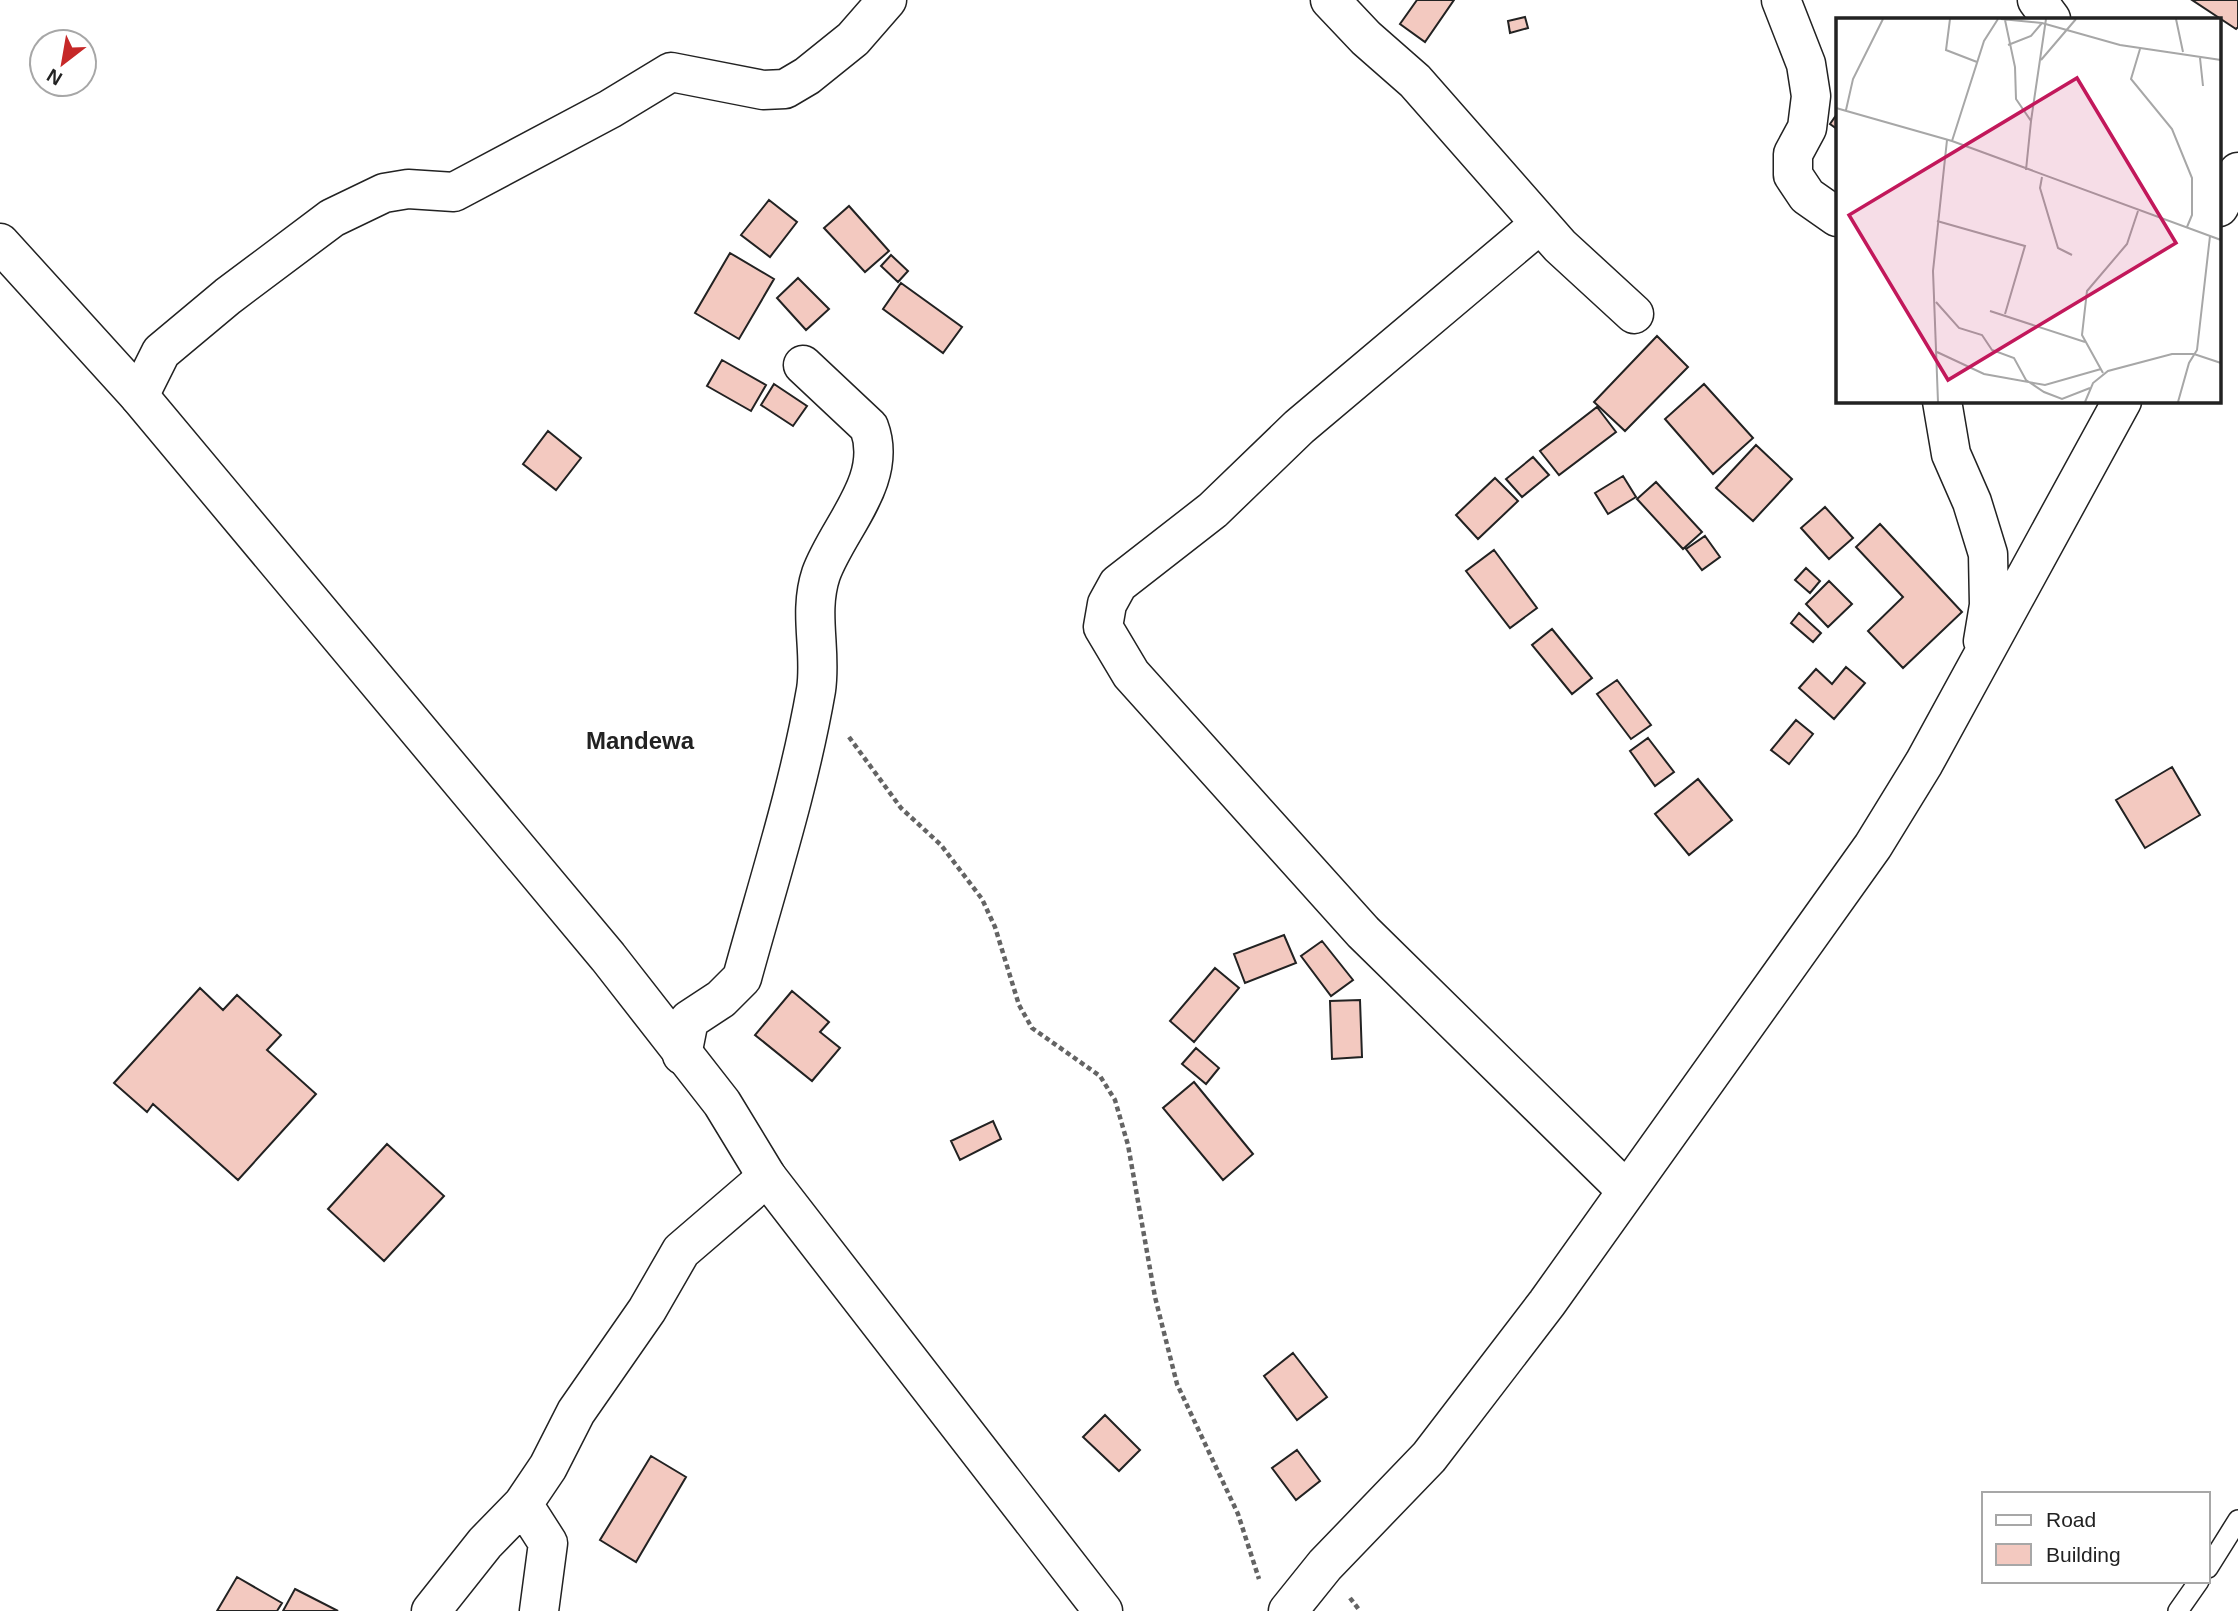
<svg xmlns="http://www.w3.org/2000/svg" width="2238" height="1611" font-family="Arial,sans-serif">
  <style>
    .building { fill: #f3c9c0; stroke: #222; stroke-width: 2 }
    .lines { fill: none; stroke-linecap: round; stroke-linejoin: round }
    .service-casing { stroke: #222; stroke-width: 22 }
    .minor-casing { stroke: #222; stroke-width: 41 }
    .secondary-casing { stroke: #222; stroke-width: 41 }
    .path { stroke: #646464; stroke-width: 4.5; stroke-dasharray: 5 3.5; stroke-linecap: butt }
    .service { stroke: #fff; stroke-width: 19 }
    .minor { stroke: #fff; stroke-width: 38 }
    .secondary { stroke: #fff; stroke-width: 38 }
    .labels { text-anchor: middle; stroke-width: 5; stroke-linejoin: round; paint-order: stroke }
    .quarter-label { font-size: 24px; font-weight: bold; fill: #222; stroke: #fff }
    .inset-road { fill: none; stroke: #a7a7a7; stroke-width: 2 }
    .view { fill: #c2185b; fill-opacity: 0.15; stroke: #c2185b; stroke-width: 3.5 }
    .inset-edge { fill: none; stroke: #222; stroke-width: 3.5 }
  </style>
  <rect width="100%" height="100%" fill="#fff"/>
  <path class="building" d="M1417,0H1454L1425,42L1400,24Z
    M2192,0H2238V27L2236,29Z
    M1525,17L1528,28L1510,33L1508,21Z
    M1837,114V129L1830,124Z
    M769,200L797,222L770,257L741,235Z
    M849,206L889,251L865,272L824,228Z
    M730,253L774,279L739,339L695,313Z
    M891,255L908,271L898,282L881,266Z
    M798,278L829,309L806,330L777,298Z
    M901,283L962,327L943,353L883,309Z
    M1657,336L1688,367L1625,431L1594,402Z
    M722,360L766,385L751,411L707,386Z
    M774,384L807,406L793,426L761,405Z
    M1704,384L1753,438L1713,474L1665,419Z
    M1597,407L1616,432L1559,475L1540,451Z
    M548,431L581,458L556,490L523,464Z
    M1756,445L1792,479L1753,521L1716,488Z
    M1533,457L1549,475L1522,497L1506,479Z
    M1623,476L1636,497L1608,514L1595,493Z
    M1495,478L1518,501L1478,539L1456,515Z
    M1656,482L1702,532L1683,549L1637,499Z
    M1825,507L1853,538L1829,559L1801,528Z
    M1880,524L1962,612L1903,668L1868,631L1903,597L1856,547Z
    M1705,536L1720,557L1702,570L1686,549Z
    M1494,550L1537,608L1510,628L1466,571Z
    M1806,568L1820,581L1810,593L1795,580Z
    M1829,581L1852,604L1828,627L1806,604Z
    M1799,613L1821,633L1813,642L1791,623Z
    M1552,629L1592,678L1572,694L1532,645Z
    M1846,667L1865,683L1834,719L1799,688L1816,669L1832,684Z
    M1617,680L1651,725L1631,739L1597,694Z
    M1796,720L1813,734L1789,764L1771,750Z
    M1648,738L1674,772L1655,786L1630,751Z
    M2172,767L2200,815L2145,848L2116,800Z
    M1698,779L1732,820L1689,855L1655,814Z
    M1284,935L1296,963L1245,983L1234,954Z
    M1322,941L1353,980L1331,996L1301,956Z
    M1215,968L1239,988L1194,1042L1170,1021Z
    M200,988L223,1010L237,995L281,1035L267,1050L316,1094L238,1180L153,1104L147,1112L114,1083Z
    M792,991L829,1022L820,1032L840,1048L812,1081L755,1035Z
    M1360,1000L1362,1057L1332,1059L1330,1001Z
    M1196,1048L1219,1068L1206,1084L1182,1064Z
    M1194,1082L1253,1154L1223,1180L1163,1108Z
    M993,1121L1001,1139L960,1160L951,1141Z
    M387,1144L444,1196L384,1261L328,1209Z
    M1293,1353L1327,1397L1297,1420L1264,1376Z
    M1105,1415L1140,1450L1119,1471L1083,1437Z
    M1297,1450L1320,1481L1296,1500L1272,1468Z
    M651,1456L686,1477L636,1562L600,1540Z
    M237,1577L282,1603L277,1611H217Z
    M295,1589L338,1611H283Z"/>
  <g class="lines">
    <g class="service-casing">
      <path id="service" d="M2208,1568L2238,1520
        M2178,1611L2199,1581"/>
    </g>
    <g class="minor-casing">
      <path id="minor" d="M1330,0L1366,38L1415,81L1560,246L1634,314
        M1781,0L1806,64L1811,96L1807,128L1793,154V175L1807,196L1837,217
        M2037,0L2051,19
        M2219,207L2238,172
        M1540,224L1299,427L1213,510L1118,584L1107,604L1103,627L1131,674L1363,932L1627,1191
        M139,396L161,352L228,296L332,218L384,193L408,189L454,192L610,109L671,72L763,90L785,89L807,76L853,39L887,0
        M1942,401L1951,454L1972,502L1988,554L1989,605L1983,641
        M682,1055L689,1020L721,999L742,978C768,883 799,788 816,690C822,651 808,613 821,574C838,527 889,480 869,427L803,365
        M431,1611L485,1543L523,1504
        M539,1611L548,1543L523,1504L548,1467L576,1412L647,1310L681,1251L767,1177
        M1288,1611L1325,1565L1429,1457L1547,1303L1873,846L1924,763L2122,401"/>
    </g>
    <g class="secondary-casing">
      <path id="secondary" d="M0,243L139,396L608,957L722,1103L767,1177L1103,1611"/>
    </g>
    <path class="path" d="M849,737L901,808L941,845L982,899L995,927L1019,1005L1032,1028L1100,1076L1115,1100L1128,1145L1155,1297L1177,1384L1238,1514L1259,1579
      M1350,1598L1360,1611"/>
    <use href="#service" class="service"/>
    <use href="#minor" class="minor"/>
    <use href="#secondary" class="secondary"/>
  </g>
  <g class="labels">
    <g class="quarter-label">
      <text x="640" y="749">Mandewa</text>
    </g>
  </g>
  <g transform="translate(1836 18)">
    <rect width="385" height="385" fill="#fff"/>
    <path class="inset-road" d="M114,1L110,32L141,44M165,1L206,5L284,27L385,42M340,1L347,34M169,2L179,49L180,81L195,103L190,152M172,27L195,18L206,5M304,31L295,61L336,111L356,160V197L351,209M364,40L367,68M205,42L240,1M0,90L116,123L385,222M10,92L17,61L47,1M195,103L210,1M116,123L148,23L162,1M206,159L204,170L222,230L236,237M101,203L189,228L169,296M100,284L123,310L146,317L156,332L178,340L190,362L208,374L226,381L254,370M154,293L249,324M101,334L148,356L209,367L265,351M267,355L246,317L251,273L291,226L302,193M102,384L97,253L111,122M249,384L257,365L272,353L336,336H358L385,345M342,384L353,345L361,332L374,218"/>
    <path class="view" d="M241,60L340,225L112,362L13,197Z"/>
    <rect width="385" height="385" class="inset-edge"/>
  </g>
  <rect x="1982" y="1492" width="228" height="91" fill="#ffffff" stroke="#a7a7a7" stroke-width="2"/>
  <rect x="1996" y="1515" width="35" height="10" fill="#ffffff" stroke="#a7a7a7" stroke-width="2"/>
  <text x="2046" y="1527" font-size="21" fill="#222222">Road</text>
  <rect x="1996" y="1544" width="35" height="21" fill="#f3c9c0" stroke="#a7a7a7" stroke-width="2"/>
  <text x="2046" y="1562" font-size="21" fill="#222222">Building</text>
  <g transform="translate(63 63) rotate(211)"><circle r="33" fill="#ffffff" stroke="#a7a7a7" stroke-width="2"/>
  <path d="M0-5L12 26L0 18L-12 26Z" fill="#c62828"/>
  <text y="-10" font-size="19" font-weight="bold" text-anchor="middle" fill="#222222">N</text>
  </g>
</svg>
